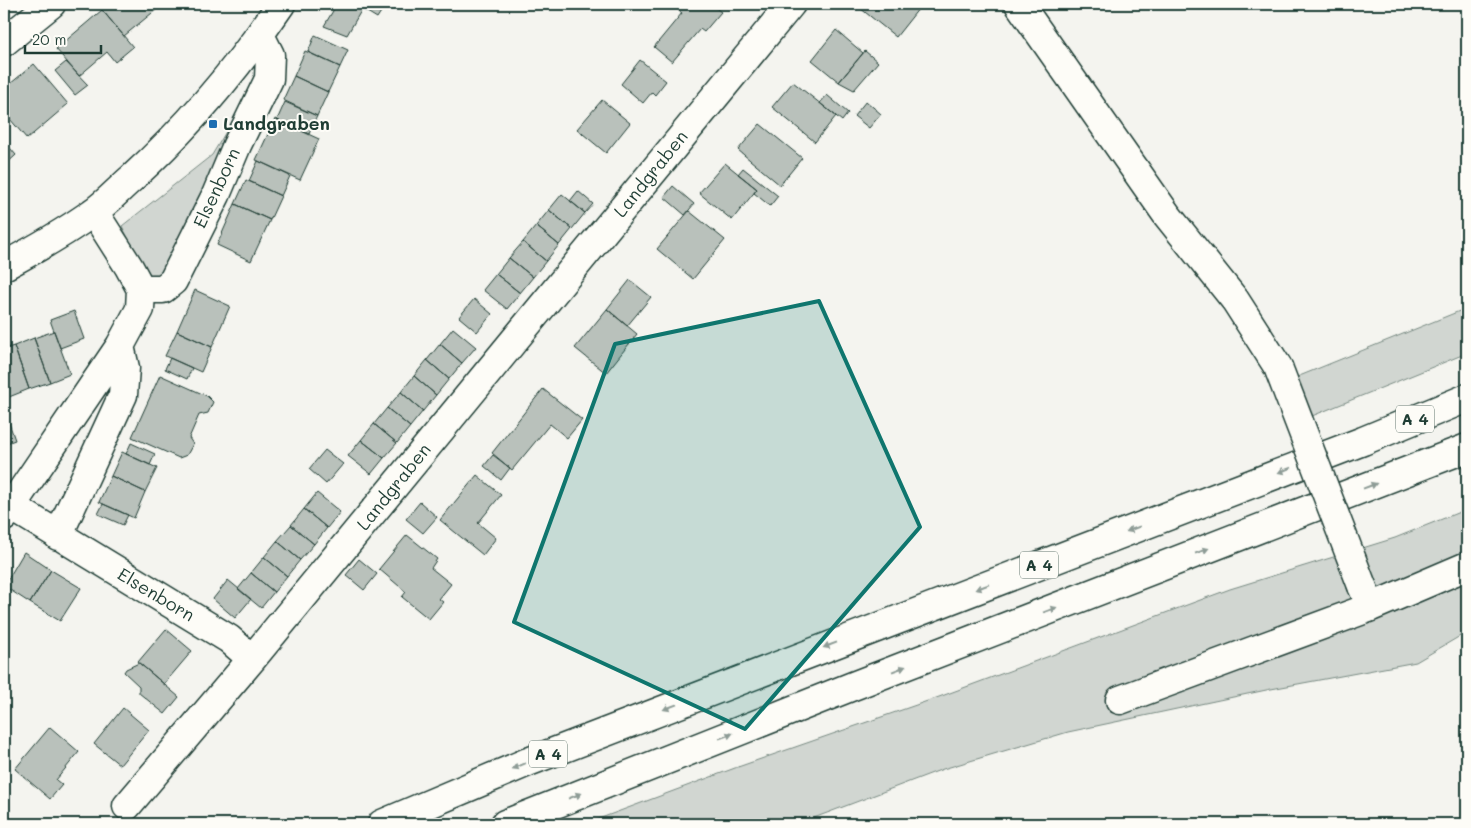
<svg xmlns="http://www.w3.org/2000/svg" width="1471" height="828" font-family="Mali,sans-serif">
  <style>
    .green { fill: #d1d6d1; stroke: #788a82 }
    .building { fill: #b9c1bb; stroke: #1f3d34 }
    .lines { fill: none; stroke-linecap: round; stroke-linejoin: round }
    .minor-casing { stroke: #1f3d34; stroke-width: 31 }
    .highway-casing { stroke: #1f3d34; stroke-width: 31 }
    .minor { stroke: #fdfcf7; stroke-width: 28 }
    .highway { stroke: #fdfcf7; stroke-width: 28 }
    .minor-bridge-casing { stroke: #1f3d34; stroke-width: 31; stroke-linecap: butt }
    .minor-bridge { stroke: #fdfcf7; stroke-width: 28 }
    .oneway { fill: #8e9c96 }
    .marked { fill: #0f766e; fill-opacity: 0.2; stroke: #0f766e; stroke-width: 4; stroke-linejoin: round }
    .poi-dot { fill: #1f6fb2; stroke: #fdfcf7; stroke-width: 2 }
    .labels { text-anchor: middle; stroke-width: 4; stroke-linejoin: round; paint-order: stroke }
    .shield { fill: #fdfcf7; stroke: #62766e; stroke-width: 1 }
    .shield-label { font-size: 16px; font-weight: bold; fill: #1f3d34 }
    .poi-label { font-size: 18px; font-weight: bold; fill: #1f3d34; stroke: #fdfcf7; text-anchor: start }
    .street-label { font-size: 18px; fill: #1f3d34; stroke: #fdfcf7 }
  </style>
  <rect width="100%" height="100%" fill="#f4f4ef"/>
  <filter id="ink" filterUnits="userSpaceOnUse"><feTurbulence type="fractalNoise" baseFrequency=".02" numOctaves="2"/><feDisplacementMap in="SourceGraphic" scale="10" xChannelSelector="R" yChannelSelector="G"/><feConvolveMatrix kernelMatrix="1 2 1 2 8 2 1 2 1" color-interpolation-filters="sRGB"/></filter>
  <g filter="url(#ink)">
    <path class="green" d="M263,70L167,278L150,282L122,226L212,155Z
      M1467,308V353L1312,416L1297,377Z
      M1467,509V632L1416,662L1271,689L1068,732L943,769L798,824H585L735,768L939,697L1230,589L1395,538Z"/>
    <path class="building" d="M99,4H163L124,36L98,5Z
      M337,4H354L362,9L347,35L324,26Z
      M354,4H386L377,18Z
      M671,4H711L721,12L704,32L700,29L672,62L654,47L682,13Z
      M855,4H913L919,8L896,37Z
      M102,10L133,47L115,62L107,52L79,76L56,49Z
      M836,30L863,53L839,82L812,60Z
      M315,35L348,50L340,67L308,52Z
      M305,51L340,67L328,92L294,76Z
      M865,51L878,62L854,90L839,82Z
      M640,60L666,81L655,95L652,92L643,103L621,84Z
      M66,62L88,85L75,95L55,71Z
      M34,64L68,104L27,139L4,112V89Z
      M294,76L328,92L317,116L283,100Z
      M793,82L836,116L815,142L772,107Z
      M827,95L848,113L842,121L820,103Z
      M602,100L630,123L606,153L577,129Z
      M866,101L881,114L869,128L854,116Z
      M285,102L317,116L309,134L277,120Z
      M275,119L319,139L300,180L256,160Z
      M760,124L802,158L780,185L738,150Z
      M4,141L16,155L4,166Z
      M258,161L290,176L281,196L249,181Z
      M725,163L757,189L732,220L699,193Z
      M743,168L778,196L770,206L754,193L757,189L738,174Z
      M246,180L281,196L270,220L235,204Z
      M673,186L694,204L685,215L664,197Z
      M578,191L593,204L585,213L570,201Z
      M562,194L585,213L572,229L549,210Z
      M235,204L270,220L251,261L217,245Z
      M549,210L572,229L559,245L536,226Z
      M689,211L725,240L693,279L657,249Z
      M536,226L559,245L546,261L523,242Z
      M523,242L546,261L533,277L509,258Z
      M509,258L533,277L520,293L496,274Z
      M496,274L520,293L507,309L483,290Z
      M630,280L651,297L627,326L607,309Z
      M195,290L230,306L212,347L177,331Z
      M474,299L492,314L477,332L459,317Z
      M607,309L637,334L606,373L575,348Z
      M74,311L84,339L60,348L50,320Z
      M453,328L476,347L462,363L440,344Z
      M54,331L70,374L50,382L34,338Z
      M177,331L212,347L201,372L165,356Z
      M34,338L50,382L29,389L14,346Z
      M440,344L462,363L449,379L427,360Z
      M14,346L29,389L9,397L4,382V349Z
      M170,358L192,368L187,379L165,369Z
      M427,360L449,379L436,395L414,376Z
      M160,375L207,396L213,402L208,413L199,415L189,438L193,444L187,455L179,458L132,437Z
      M414,376L436,395L423,411L401,392Z
      M543,389L582,420L567,438L550,424L512,470L492,453Z
      M401,392L423,411L410,427L387,408Z
      M387,408L410,427L397,443L374,424Z
      M8,420L15,440L4,444V421Z
      M374,424L397,443L384,458L361,440Z
      M361,440L384,458L371,474L348,456Z
      M131,443L155,454L150,465L126,454Z
      M325,450L343,464L326,484L309,469Z
      M122,452L157,468L145,492L111,476Z
      M493,455L510,468L501,480L484,466Z
      M477,475L501,495L478,523L496,538L483,555L440,520Z
      M111,476L145,492L134,518L99,502Z
      M317,493L340,512L327,528L304,509Z
      M420,502L437,517L423,533L406,519Z
      M103,504L128,515L123,525L98,514Z
      M304,509L327,528L314,544L291,525Z
      M291,525L314,544L300,560L277,541Z
      M407,535L437,559L431,568L451,584L439,599L443,602L429,619L402,597L406,592L379,569Z
      M277,541L300,560L287,576L264,557Z
      M24,552L51,570L30,603L4,586Z
      M264,557L287,576L274,592L251,573Z
      M359,559L377,574L364,590L346,575Z
      M51,570L81,588L60,621L30,603Z
      M251,573L274,592L261,608L238,589Z
      M228,580L251,599L235,618L213,599Z
      M166,629L192,651L164,684L138,662Z
      M139,663L179,697L165,714L139,693V686L124,672L126,669Z
      M123,708L149,730L120,765L94,744Z
      M50,727L79,752L56,780L62,785L50,799L15,769Z"/>
    <g class="lines">
      <g class="minor-casing">
        <path id="minor" d="M1019,4L1167,215L1235,300L1278,367
          M4,42L51,4
          M4,266C34,250 64,233 92,213C107,203 119,189 132,178C189,126 238,68 281,4
          M141,289H163L173,281L216,195L237,145L269,79L270,55L260,35
          M11,506L229,639L252,659
          M4,517L120,346L140,309L141,289L129,267L94,212
          M58,536L123,395L125,368L120,346
          M1371,607L1467,566
          M1120,700L1371,607L1362,586
          M127,806L252,659L791,4"/>
      </g>
      <g class="highway-casing">
        <path id="highway" d="M382,824L528,762L1363,441L1467,398
          M505,824L853,686L1467,448"/>
      </g>
      <use href="#minor" class="minor"/>
      <use href="#highway" class="highway"/>
      <g class="minor-bridge-casing">
        <path id="minor-bridge" d="M1278,367L1362,586"/>
      </g>
      <use href="#minor-bridge" class="minor-bridge"/>
    </g>
    <defs><path id="oneway-solid" d="M-6-.8H1V-3.2L6.5 0L1 3.2V.8H-6Z" transform="scale(1.25)"/></defs>
    <g class="oneway">
      <use href="#oneway-solid" transform="translate(1285 470) rotate(159)"/>
      <use href="#oneway-solid" transform="translate(1370 486) rotate(-21)"/>
      <use href="#oneway-solid" transform="translate(1133 529) rotate(159)"/>
      <use href="#oneway-solid" transform="translate(1202 551) rotate(-21)"/>
      <use href="#oneway-solid" transform="translate(982 587) rotate(159)"/>
      <use href="#oneway-solid" transform="translate(1050 610) rotate(-21)"/>
      <use href="#oneway-solid" transform="translate(830 645) rotate(159)"/>
      <use href="#oneway-solid" transform="translate(899 669) rotate(-21)"/>
      <use href="#oneway-solid" transform="translate(670 707) rotate(159)"/>
      <use href="#oneway-solid" transform="translate(726 736) rotate(-21)"/>
      <use href="#oneway-solid" transform="translate(519 766) rotate(157)"/>
      <use href="#oneway-solid" transform="translate(575 796) rotate(-21)"/>
    </g>
  </g>
  <path class="marked" d="M819,301L920,527L745,729L514,622L615,344Z"/>
  <rect class="poi-dot" x="208" y="119" width="10" height="10" rx="2.5"/>
  <g class="labels">
    <g class="shield">
      <rect x="1396" y="405.5" width="38" height="27" rx="4"/>
      <rect x="1020" y="551.5" width="38" height="27" rx="4"/>
      <rect x="529" y="740.5" width="38" height="27" rx="4"/>
    </g>
    <g class="shield-label">
      <text x="1415" y="425">A 4</text>
      <text x="1039" y="571">A 4</text>
      <text x="548" y="760">A 4</text>
    </g>
    <g class="poi-label">
      <text x="223" y="130">Landgraben</text>
    </g>
    <g class="street-label">
      <text transform="translate(651 174) rotate(-51)" y="6">Landgraben</text>
      <text transform="translate(217 188) rotate(-65)" y="6">Elsenborn</text>
      <text transform="translate(394 487) rotate(-51)" y="6">Landgraben</text>
      <text transform="translate(156 595) rotate(31)" y="6">Elsenborn</text>
    </g>
  </g>
  <rect width="1471" height="828" fill="none" stroke="#fdfcf7" stroke-width="20"/>
  <rect x="10" y="10" width="1451" height="808" fill="none" stroke="#1f3d34" stroke-width="2" filter="url(#ink)"/>
  <path d="M25 45v8h76v-8" fill="none" stroke="#1f3d34" stroke-width="2.5"/>
  <text x="32" y="45" font-size="15" fill="#1f3d34" stroke="#fdfcf7" stroke-width="4" paint-order="stroke">20 m</text>
</svg>
